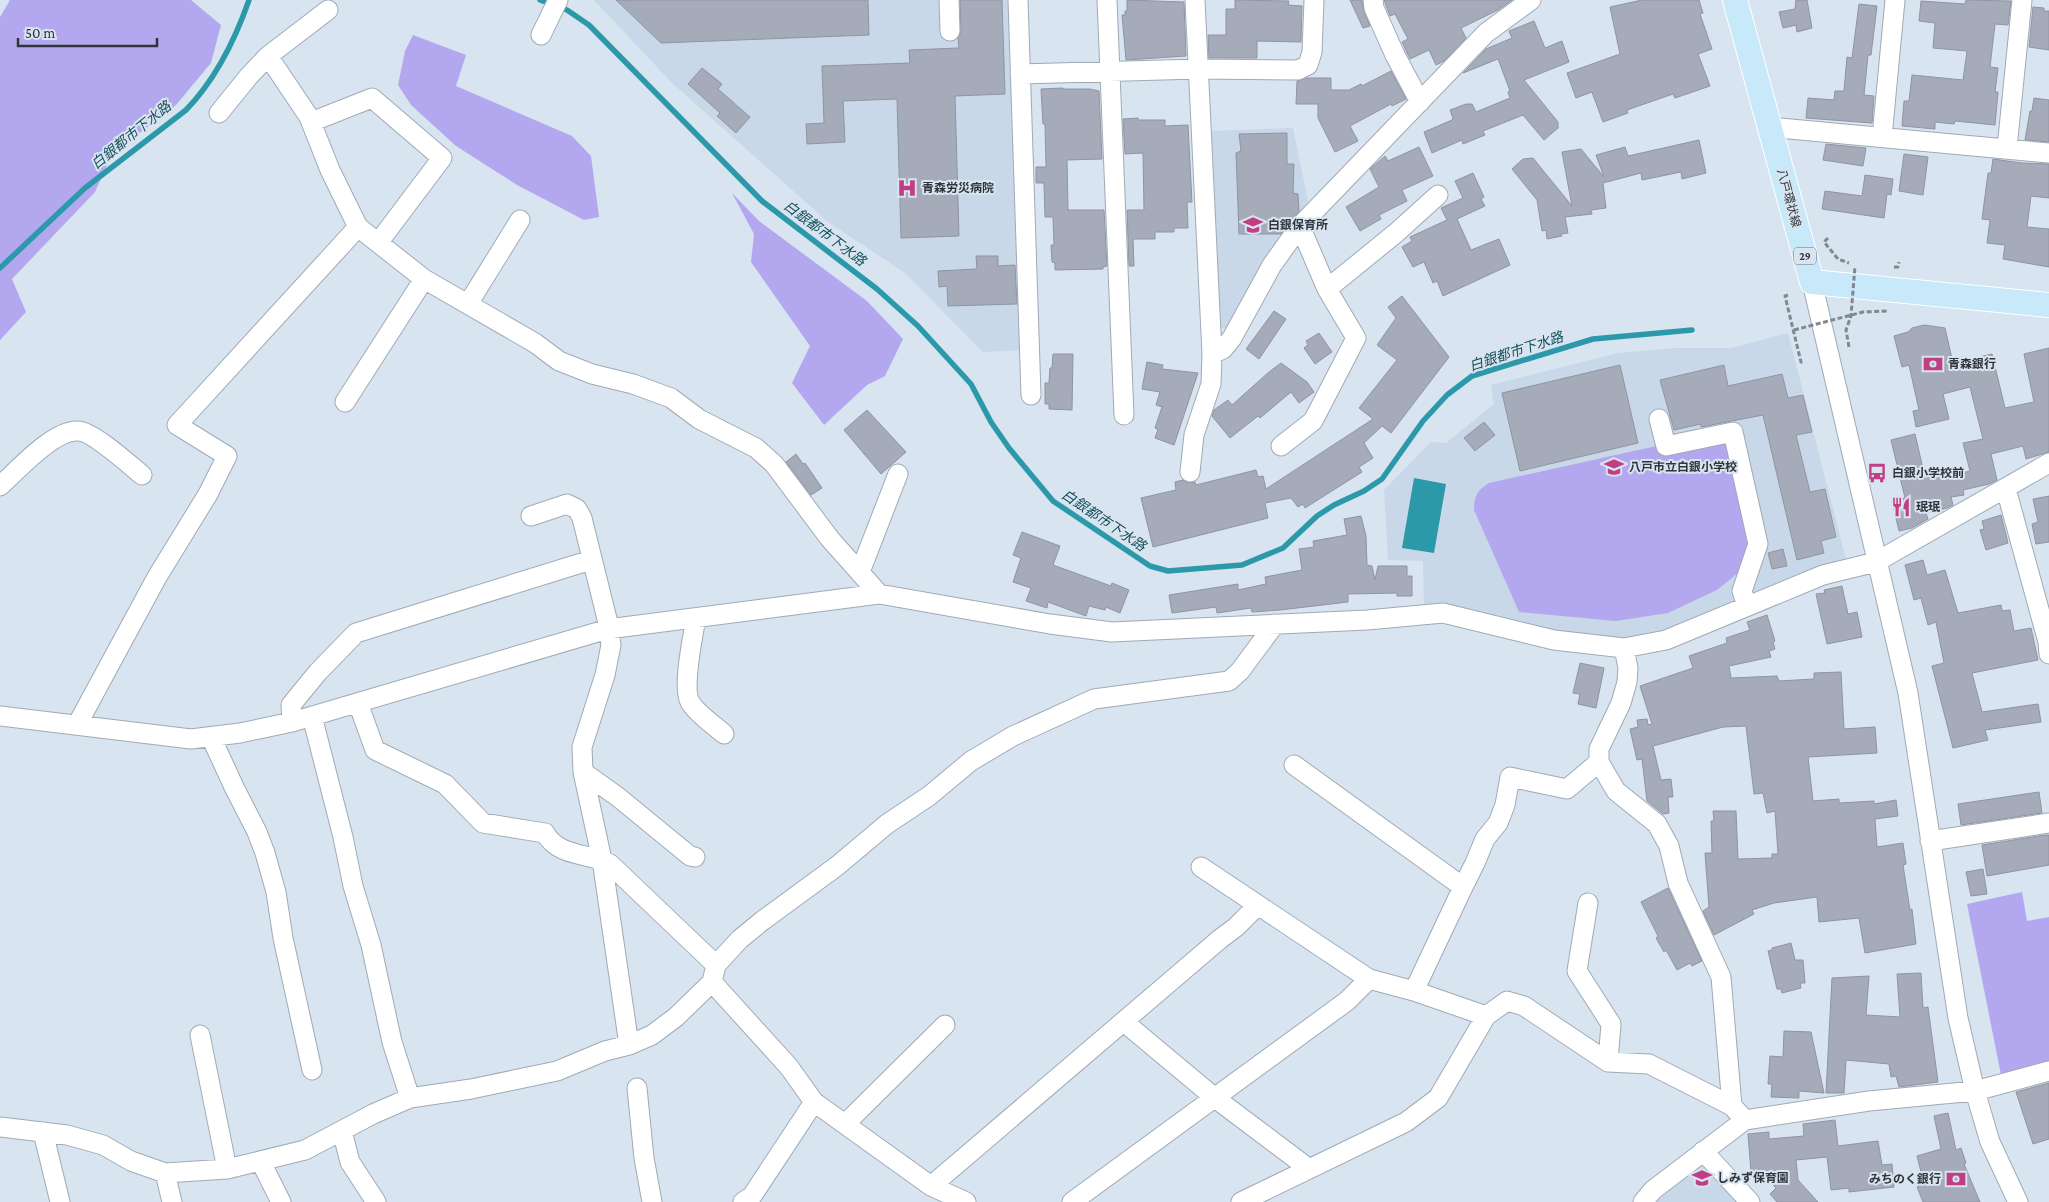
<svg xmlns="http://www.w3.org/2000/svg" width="2049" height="1202" font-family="'Crimson Pro','Noto Sans JP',serif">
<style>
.built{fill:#c8d8e9}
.green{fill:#b3a8ef}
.water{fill:#2b99a9}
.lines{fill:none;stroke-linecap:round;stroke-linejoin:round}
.stream{stroke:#2b99a9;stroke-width:5.5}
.building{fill:#a6abb9;stroke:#8f94a1}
.minor-casing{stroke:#9faab5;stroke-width:21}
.major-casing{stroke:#fff;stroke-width:26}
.path{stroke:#808890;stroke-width:3;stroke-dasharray:5 2.5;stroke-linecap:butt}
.minor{stroke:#fff;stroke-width:19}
.major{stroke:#c7e9fa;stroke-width:24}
.path-bridge{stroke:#808890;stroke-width:3;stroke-dasharray:5 2.5;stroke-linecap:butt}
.labels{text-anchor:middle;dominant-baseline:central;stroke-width:4;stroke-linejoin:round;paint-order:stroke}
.shield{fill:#d8e4f0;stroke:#626a71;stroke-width:1}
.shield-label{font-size:11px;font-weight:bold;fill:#30353a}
.poi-label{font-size:12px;font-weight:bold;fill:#30353a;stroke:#d8e4f0;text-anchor:start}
.street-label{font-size:12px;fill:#30353a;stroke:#d8e4f0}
.water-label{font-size:14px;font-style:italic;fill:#16515a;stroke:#d8e4f0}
</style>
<rect width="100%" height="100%" fill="#d8e4f0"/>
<!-- built -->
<path class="built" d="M594 0H1018L1030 350 983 352 905 273 828 222 671 82Z
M1293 128 1309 206 1231 327 1216 329 1209 131Z
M1788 333 1847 563 1663 632 1632 640 1557 632 1424 608 1423 561 1388 560 1384 490 1431 442 1446 443 1494 404 1491 385 1618 353 1675 348H1731Z
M1700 1167H1709L1740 1202H1655Z"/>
<!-- green -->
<path class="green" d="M10 0H191L221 25 211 63 176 105 112 154 95 192 12 279 26 312 0 340V17Z
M413 35 466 55 456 86 572 136 591 156 599 217 584 220 517 185 456 146 411 105 398 85 405 51Z
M732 193 759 221 867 301 903 339 885 376 867 385 824 425 792 383 810 346 751 262 754 234Z
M1719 441 1728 445 1752 544 1744 568 1717 590 1668 613 1616 621 1519 612 1474 510C1474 497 1477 490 1489 483L1661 445Z
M2022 892 2027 921 2049 917V1062L2001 1075 1967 904Z"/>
<!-- water -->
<path class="water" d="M1414 478 1446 484 1434 553 1402 548Z"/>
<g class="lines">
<!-- stream -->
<path class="stream" d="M540 0 567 10 589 25 762 201 877 289 918 326 971 384 991 422 1009 448 1053 501 1150 566 1168 571 1242 565 1283 548 1317 516 1334 505 1364 491 1382 479 1423 421 1447 395 1472 376 1593 339 1692 330
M0 268 85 188 186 110C216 79 235 40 249 0"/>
</g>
<!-- building -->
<path class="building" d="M616 0H868L869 35 661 43Z
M960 0H1002L1005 94 955 96 959 236 901 238 897 99 843 101 845 142 807 144 806 124 824 123 822 66 910 63 909 50 959 48 958 38 961 31Z
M1127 0 1184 2 1186 56 1126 60 1122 15H1125V11H1127Z
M1235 0 1289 1 1288 5 1302 6 1301 42 1257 41V58H1209L1208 35H1226V9H1235Z
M1350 0H1362L1364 12 1370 26 1363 28Z
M1384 0H1512L1498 10 1461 28 1466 38 1444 61 1436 65 1429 50 1410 59 1402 42 1408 39 1395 14 1390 16Z
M1642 0H1699L1703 13 1700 14 1712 49 1698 54 1710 86 1675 98 1673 94 1627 110 1628 113 1603 122 1592 92 1576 98 1567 73 1620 54 1610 7Z
M1796 0H1807L1812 28 1797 32 1796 25 1783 28 1779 12 1795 9Z
M1966 0 2011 1 2008 25 1995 24 1990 67 1998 68 1995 92H1998L1995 125 1955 121 1954 124 1935 122V129L1902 126 1904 101H1909L1912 75 1963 80 1967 51 1933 48 1935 23 1919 21 1921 1 1965 4Z
M1859 4 1877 6 1871 55H1868L1864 95 1874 96 1872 123 1806 118 1808 98 1834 100 1835 91H1844L1847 57 1852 58Z
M2033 7 2044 8V11H2049V50L2029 47Z
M1534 21 1545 48 1562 41 1569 62 1524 80 1558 122V128L1544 140 1523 115 1483 131 1485 135 1463 144 1462 140 1432 153 1424 132 1452 120 1453 118 1450 110 1466 104H1472L1476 112 1510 98 1508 92 1510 91 1498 59 1463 73 1486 49 1512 38 1509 31Z
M702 68 722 84 718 89 750 117 736 133 717 116 720 113 688 84Z
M1391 71 1406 99 1392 106 1391 104 1350 126 1358 141 1335 152 1318 118V104H1296L1297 81 1307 78H1331V90H1349L1361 84 1362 86Z
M1063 88V89H1090L1099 91 1102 159 1067 160 1068 210H1104L1107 266 1103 267V269L1055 270V263L1052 262 1051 245H1054L1053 217H1045L1044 183H1036V167H1046L1045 124H1043L1041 89Z
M2034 98 2049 100V142L2025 140 2030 111H2032Z
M1138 118V120H1165V126L1188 125 1192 202H1187L1188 228H1174V232H1155V239H1133L1134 266H1129L1127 210H1144L1143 153 1125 154 1123 119Z
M1287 133V164H1294L1293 193 1298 194 1299 211 1281 234H1239L1236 153 1241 151 1239 134Z
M1699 140 1706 173 1682 179 1681 172 1642 180 1641 173 1603 183 1606 208 1591 210 1592 214 1565 217 1568 233 1561 234 1562 236 1547 239 1546 230 1542 231 1537 200 1512 169 1523 159 1533 158 1572 206 1562 152 1581 149 1604 177 1596 155 1625 147 1628 156Z
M1826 144 1866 148 1863 166 1823 160Z
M1419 147 1433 176 1402 190 1407 201 1379 215 1381 219 1360 231 1346 207 1379 187 1370 169 1385 156 1388 161Z
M1904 154 1928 157 1923 195 1899 191Z
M1993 159 2022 163 2049 164V198L2031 196 2027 227 2049 229V267L2003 259 2005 245 1987 243 1990 220 1982 219 1988 173H1991Z
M1473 173 1484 197 1481 199 1485 206 1457 219 1471 250 1499 239 1510 265 1443 296 1437 281 1433 283 1424 262 1413 267 1402 247 1412 241 1410 237 1447 220 1441 208 1463 198 1455 181Z
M1865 175 1893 179 1891 195 1887 194 1884 218 1822 209 1825 191 1862 196Z
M976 256H998V266L1015 265 1017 304 948 306 947 286 939 287 938 271 977 269Z
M1402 296 1449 357 1391 433 1382 426 1364 443 1373 458 1359 467 1362 472 1305 508 1303 504 1298 507 1291 498 1265 503 1268 518 1153 547 1141 498 1176 490 1175 482 1183 480 1189 483 1195 482 1196 485 1256 470 1258 477 1263 476 1266 489 1373 419 1359 408 1397 360 1377 345 1396 318 1388 307Z
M1274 311 1286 319 1259 359 1246 349Z
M1924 325 1945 328 1953 363 1992 354 2005 408 2034 402 2024 354 2049 348V452L2026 459 2023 446 1991 454 1997 480 1989 484 1963 490 1964 495 1951 497 1953 505 1947 508 1926 513 1928 519 1912 528 1899 531 1892 501 1905 498 1891 440 1915 434 1924 473 1940 469 1942 478 1970 471 1963 443 1983 439 1970 387 1943 394 1949 419 1916 427 1913 411 1919 410 1909 365 1902 367 1894 336 1908 332 1912 328Z
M1319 333 1332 352 1315 364 1304 348 1308 345 1306 341Z
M1053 354H1073L1072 410 1049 409V404H1045V383H1049L1050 368H1052Z
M1147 362 1163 365 1162 369 1198 373 1174 445 1155 438 1158 429 1155 428 1162 407 1156 405 1160 392 1142 389Z
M1281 363 1307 382 1314 392 1299 403 1291 392 1260 418 1258 416 1230 438 1212 416 1214 410 1228 400 1232 405 1269 372Z
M1620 365 1638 443 1520 471 1502 393Z
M1724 365 1728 386 1782 374 1788 398 1803 395 1812 432 1796 435 1810 492 1825 489 1836 537 1821 541 1824 553 1797 560 1763 415 1701 427V424L1674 430 1660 380Z
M867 410 906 452 881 474 844 430Z
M1484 422 1495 435 1475 451 1464 438Z
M796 454 803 464 805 463 822 488 811 495 786 462Z
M2049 496V542L2036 544 2032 524 2038 522 2033 499Z
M2001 515 2008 543 1986 550 1980 530 1984 529 1982 521Z
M1361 516 1366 536 1367 565 1372 566 1375 580 1378 566H1407V576H1412V596H1397V593L1348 594V602L1280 610 1252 612 1251 608 1217 613 1216 607 1172 613 1169 595 1238 584V590L1266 584 1265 577 1302 570 1299 549 1314 547 1313 541 1347 535 1344 519Z
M1022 532 1060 546 1053 565 1111 586 1112 583 1129 590 1120 613 1106 607 1105 610 1089 606 1086 616 1048 602 1047 608 1026 601 1031 588 1013 582 1021 558 1013 555Z
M1783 549 1787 566 1772 569 1768 553Z
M1923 560 1927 575 1945 570 1958 613 2001 605 2002 611 2010 610 2014 631 2031 628 2038 660 1972 673 1982 712 2038 704 2041 722 1985 730 1988 740 1953 748 1932 666 1944 663 1936 622 1928 625 1921 598 1914 600 1905 565Z
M1842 586 1848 614 1857 612 1862 637 1827 644 1816 594 1825 593 1824 590Z
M1767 615 1775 641 1773 642 1775 649 1769 651 1771 657 1729 666 1731 678 1777 676 1779 681 1814 679V673L1841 672 1844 729 1875 727 1877 753 1808 757 1813 801 1839 799V803L1874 801V804L1896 800 1898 816 1875 819 1877 847 1903 843 1906 864 1903 865 1910 910 1912 909 1916 944 1865 953 1859 918 1819 922 1817 897 1774 903 1752 910 1754 914 1714 935 1703 911 1709 907 1705 853H1712L1711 821H1714L1713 811H1736L1738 859 1772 858V854H1778L1775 811 1767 813 1763 793 1754 794 1746 726 1723 727 1653 746 1661 780 1671 779 1673 797H1668L1669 813 1663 814 1647 801 1642 759 1637 760 1630 729 1638 727 1637 720 1647 719 1648 725 1652 724 1640 686 1693 668 1689 656 1727 643 1726 638 1750 630 1747 622Z
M1580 663 1604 668 1596 708 1578 704 1580 694 1573 693Z
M2039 792 2042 813 1961 825 1958 804Z
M2045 835H2049V865L1987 876 1982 845Z
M1983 869 1987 894 1971 896 1966 872Z
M1668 888 1702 961 1692 966 1690 963 1677 970 1666 950 1664 952 1656 938 1658 936 1641 902Z
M1791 943 1795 960H1803L1805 983H1800L1801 988 1782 993 1781 989H1777L1768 951 1772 950V948Z
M1921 973 1923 1008 1928 1007 1938 1082 1899 1087 1896 1076 1891 1077 1889 1064 1846 1060 1844 1093H1826L1832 978 1869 976 1866 1015 1900 1017 1897 974Z
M1784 1031 1811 1032 1824 1093 1799 1091V1098L1771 1097 1772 1084H1768L1770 1056 1783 1057Z
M2049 1083V1139L2033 1144 2016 1092Z
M1948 1113 1956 1150 1961 1148 1966 1163 1964 1164 1980 1202H1923L1917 1187 1924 1184 1917 1156 1941 1149 1934 1116Z
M1835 1120 1838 1146 1878 1141 1882 1165 1892 1164 1894 1187 1849 1192V1188L1831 1190 1827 1157 1796 1160 1798 1180 1818 1202H1777L1770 1194 1776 1188 1760 1171 1751 1172 1748 1134 1769 1132V1139L1804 1136 1803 1124Z"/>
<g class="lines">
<defs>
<path id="minor" d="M949 0 950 31
M1018 0 1031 395
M1107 0 1124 415
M1195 0 1212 354 1223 349 1232 338 1272 265 1300 226 1486 33 1531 0
M1373 0 1374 8 1395 55 1420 102
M541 35 558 0
M268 56 328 10
M1020 74 1198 69 1298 70 1308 65 1312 52 1314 0
M219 113 249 76 268 56 309 117 330 170 358 227 424 279 535 343 559 361 592 374 633 384 671 398 699 419 756 448 774 464 830 539 879 594
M311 122 372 98 442 158 378 243
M1769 127 2049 153
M1882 137 1895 0
M2007 148 2022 0
M1812 282 1908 693 1958 1018 1975 1091 1990 1142 2018 1202
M1327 289 1396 233 1438 195
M468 304 520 220
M345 402 424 279
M1659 419 1666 446 1733 432 1758 544 1742 591 1747 606
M1281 446 1313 421 1356 338 1327 289 1300 226
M1190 472 1194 435 1211 384 1212 354
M0 486C18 470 53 430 78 431 92 431 130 465 142 475
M2006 489 2048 642 2049 654
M531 516 567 504 577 509 582 518 607 619 611 645 605 675 582 747 583 772 602 860 629 1045
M860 572 898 474
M696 618C693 636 682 687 690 702 696 713 715 726 724 734
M1624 648 1628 668 1627 682 1621 703 1599 749V762L1616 791 1657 824 1669 846 1678 883 1721 977 1732 1106
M358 703 375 750 445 784 483 823 545 833C558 857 589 853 610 864L716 965
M0 716 191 739 240 733 292 722 608 629 879 594 1050 624 1112 632 1367 620 1443 613 1554 640 1624 648 1666 640 1823 575 1876 562 2049 463
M312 716 343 837 353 886 371 945 392 1042 410 1098
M292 722 291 705 318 672 356 633 591 560
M77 725 157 577 208 494 227 456 177 425 358 227
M211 737 234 787 257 832 265 853 276 892 283 938 312 1070
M1294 765 1463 887 1414 991
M583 772 618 797 690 856 695 857
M1930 841 2049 823
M1201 867 1258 905
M1463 887 1475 863 1485 839 1498 823 1505 805 1510 777 1567 789 1599 762
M1588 903 1577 971 1611 1024 1608 1062
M712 982 789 1067 814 1102
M1124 1022 1215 1098 1308 1168
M200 1035 227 1169
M637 1088 644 1158 652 1202
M846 1123 945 1025
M0 1127 67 1135 103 1145 131 1161 165 1173 227 1169 305 1150 373 1114 410 1098 471 1089 557 1071 605 1051 629 1045 652 1035 676 1017 712 982 716 965 740 939 762 921 837 866 887 824 929 796 971 761 1013 736 1094 699 1229 681 1240 671 1275 624
M342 1131 350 1162 376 1202
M43 1132 60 1202
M1703 1151 1750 1202
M261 1162 281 1202
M165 1173 172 1202
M931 1186 1220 939 1236 927 1258 905 1369 979 1414 991 1486 1016
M743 1202 752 1196 814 1102 931 1186 966 1202
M1072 1202 1347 1001 1369 979
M1241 1202 1406 1122 1438 1098 1486 1016 1507 1001 1524 1006 1608 1062 1649 1064 1732 1106 1745 1120
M1643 1202 1653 1190 1745 1120 1869 1101 1975 1091 2049 1071"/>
<path id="major" d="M1735 0 1812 282 2049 305"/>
</defs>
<!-- minor casing -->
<use href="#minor" class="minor-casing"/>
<!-- major casing -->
<use href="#major" class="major-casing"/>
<!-- path -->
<path class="path" d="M1828 238 1824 242 1838 259 1849 263
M1894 267H1898L1899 262
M1788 295 1785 296 1801 362 1804 361"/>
<!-- minor -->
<use href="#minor" class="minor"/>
<!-- major -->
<use href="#major" class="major"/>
<!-- path-bridge -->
<path class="path-bridge" d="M1794 330 1863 312 1887 311
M1849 347 1846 330 1851 316 1855 266"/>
</g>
<!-- icons -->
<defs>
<symbol id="hospital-bare" viewBox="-9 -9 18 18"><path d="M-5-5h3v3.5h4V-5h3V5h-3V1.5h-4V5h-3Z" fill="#c13e84" stroke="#d8e4f0" stroke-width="2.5" paint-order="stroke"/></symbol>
<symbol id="school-bare" viewBox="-9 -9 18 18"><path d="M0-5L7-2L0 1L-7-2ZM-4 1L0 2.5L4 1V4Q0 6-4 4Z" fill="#c13e84" stroke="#d8e4f0" stroke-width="2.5" paint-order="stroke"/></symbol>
<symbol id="bank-bare" viewBox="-9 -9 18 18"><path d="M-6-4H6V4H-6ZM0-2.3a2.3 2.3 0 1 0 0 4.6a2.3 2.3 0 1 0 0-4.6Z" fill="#c13e84" stroke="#d8e4f0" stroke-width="2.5" paint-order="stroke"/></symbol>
<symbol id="bus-bare" viewBox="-9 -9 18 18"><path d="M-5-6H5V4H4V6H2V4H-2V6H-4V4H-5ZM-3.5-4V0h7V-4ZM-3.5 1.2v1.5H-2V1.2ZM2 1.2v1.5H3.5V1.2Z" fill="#c13e84" stroke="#d8e4f0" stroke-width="2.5" paint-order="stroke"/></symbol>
<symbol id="restaurant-bare" viewBox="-9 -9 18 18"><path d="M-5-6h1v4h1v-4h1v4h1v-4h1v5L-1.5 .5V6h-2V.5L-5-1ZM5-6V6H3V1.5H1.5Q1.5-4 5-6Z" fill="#c13e84" stroke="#d8e4f0" stroke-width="2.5" paint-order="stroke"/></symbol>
</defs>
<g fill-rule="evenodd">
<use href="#hospital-bare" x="893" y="174" width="28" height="28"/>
<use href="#school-bare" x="1239" y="211" width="28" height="28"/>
<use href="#bank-bare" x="1919" y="350" width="28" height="28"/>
<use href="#school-bare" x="1600" y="453" width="28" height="28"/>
<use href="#bus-bare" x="1863" y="459" width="28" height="28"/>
<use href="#restaurant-bare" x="1887" y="493" width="28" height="28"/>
<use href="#school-bare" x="1688" y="1164" width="28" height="28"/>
<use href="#bank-bare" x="1942" y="1165" width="28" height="28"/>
</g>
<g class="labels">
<!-- shield labels -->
<rect class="shield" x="1794" y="247.5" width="22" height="17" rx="4"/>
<g class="shield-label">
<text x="1805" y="256">29</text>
</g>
<!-- poi labels -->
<g class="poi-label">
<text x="922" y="188">青森労災病院</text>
<text x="1268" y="225">白銀保育所</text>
<text x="1948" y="364">青森銀行</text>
<text x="1629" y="467">八戸市立白銀小学校</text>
<text x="1892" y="473">白銀小学校前</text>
<text x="1916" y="507">珉珉</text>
<text x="1717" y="1178">しみず保育園</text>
<text x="1941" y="1179" text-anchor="end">みちのく銀行</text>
</g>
<!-- street labels -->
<g class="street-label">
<text transform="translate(1789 198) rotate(75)">八戸環状線</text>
</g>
<!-- water labels -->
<g class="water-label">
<text transform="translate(131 135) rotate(-39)">白銀都市下水路</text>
<text transform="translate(825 233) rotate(37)">白銀都市下水路</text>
<text transform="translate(1516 351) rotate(-18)">白銀都市下水路</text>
<text transform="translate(1104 520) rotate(34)">白銀都市下水路</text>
</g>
</g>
<!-- scale -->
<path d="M18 38v8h139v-8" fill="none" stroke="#30353a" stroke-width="2.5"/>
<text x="25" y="38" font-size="15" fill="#30353a" stroke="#d8e4f0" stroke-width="4" paint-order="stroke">50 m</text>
</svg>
